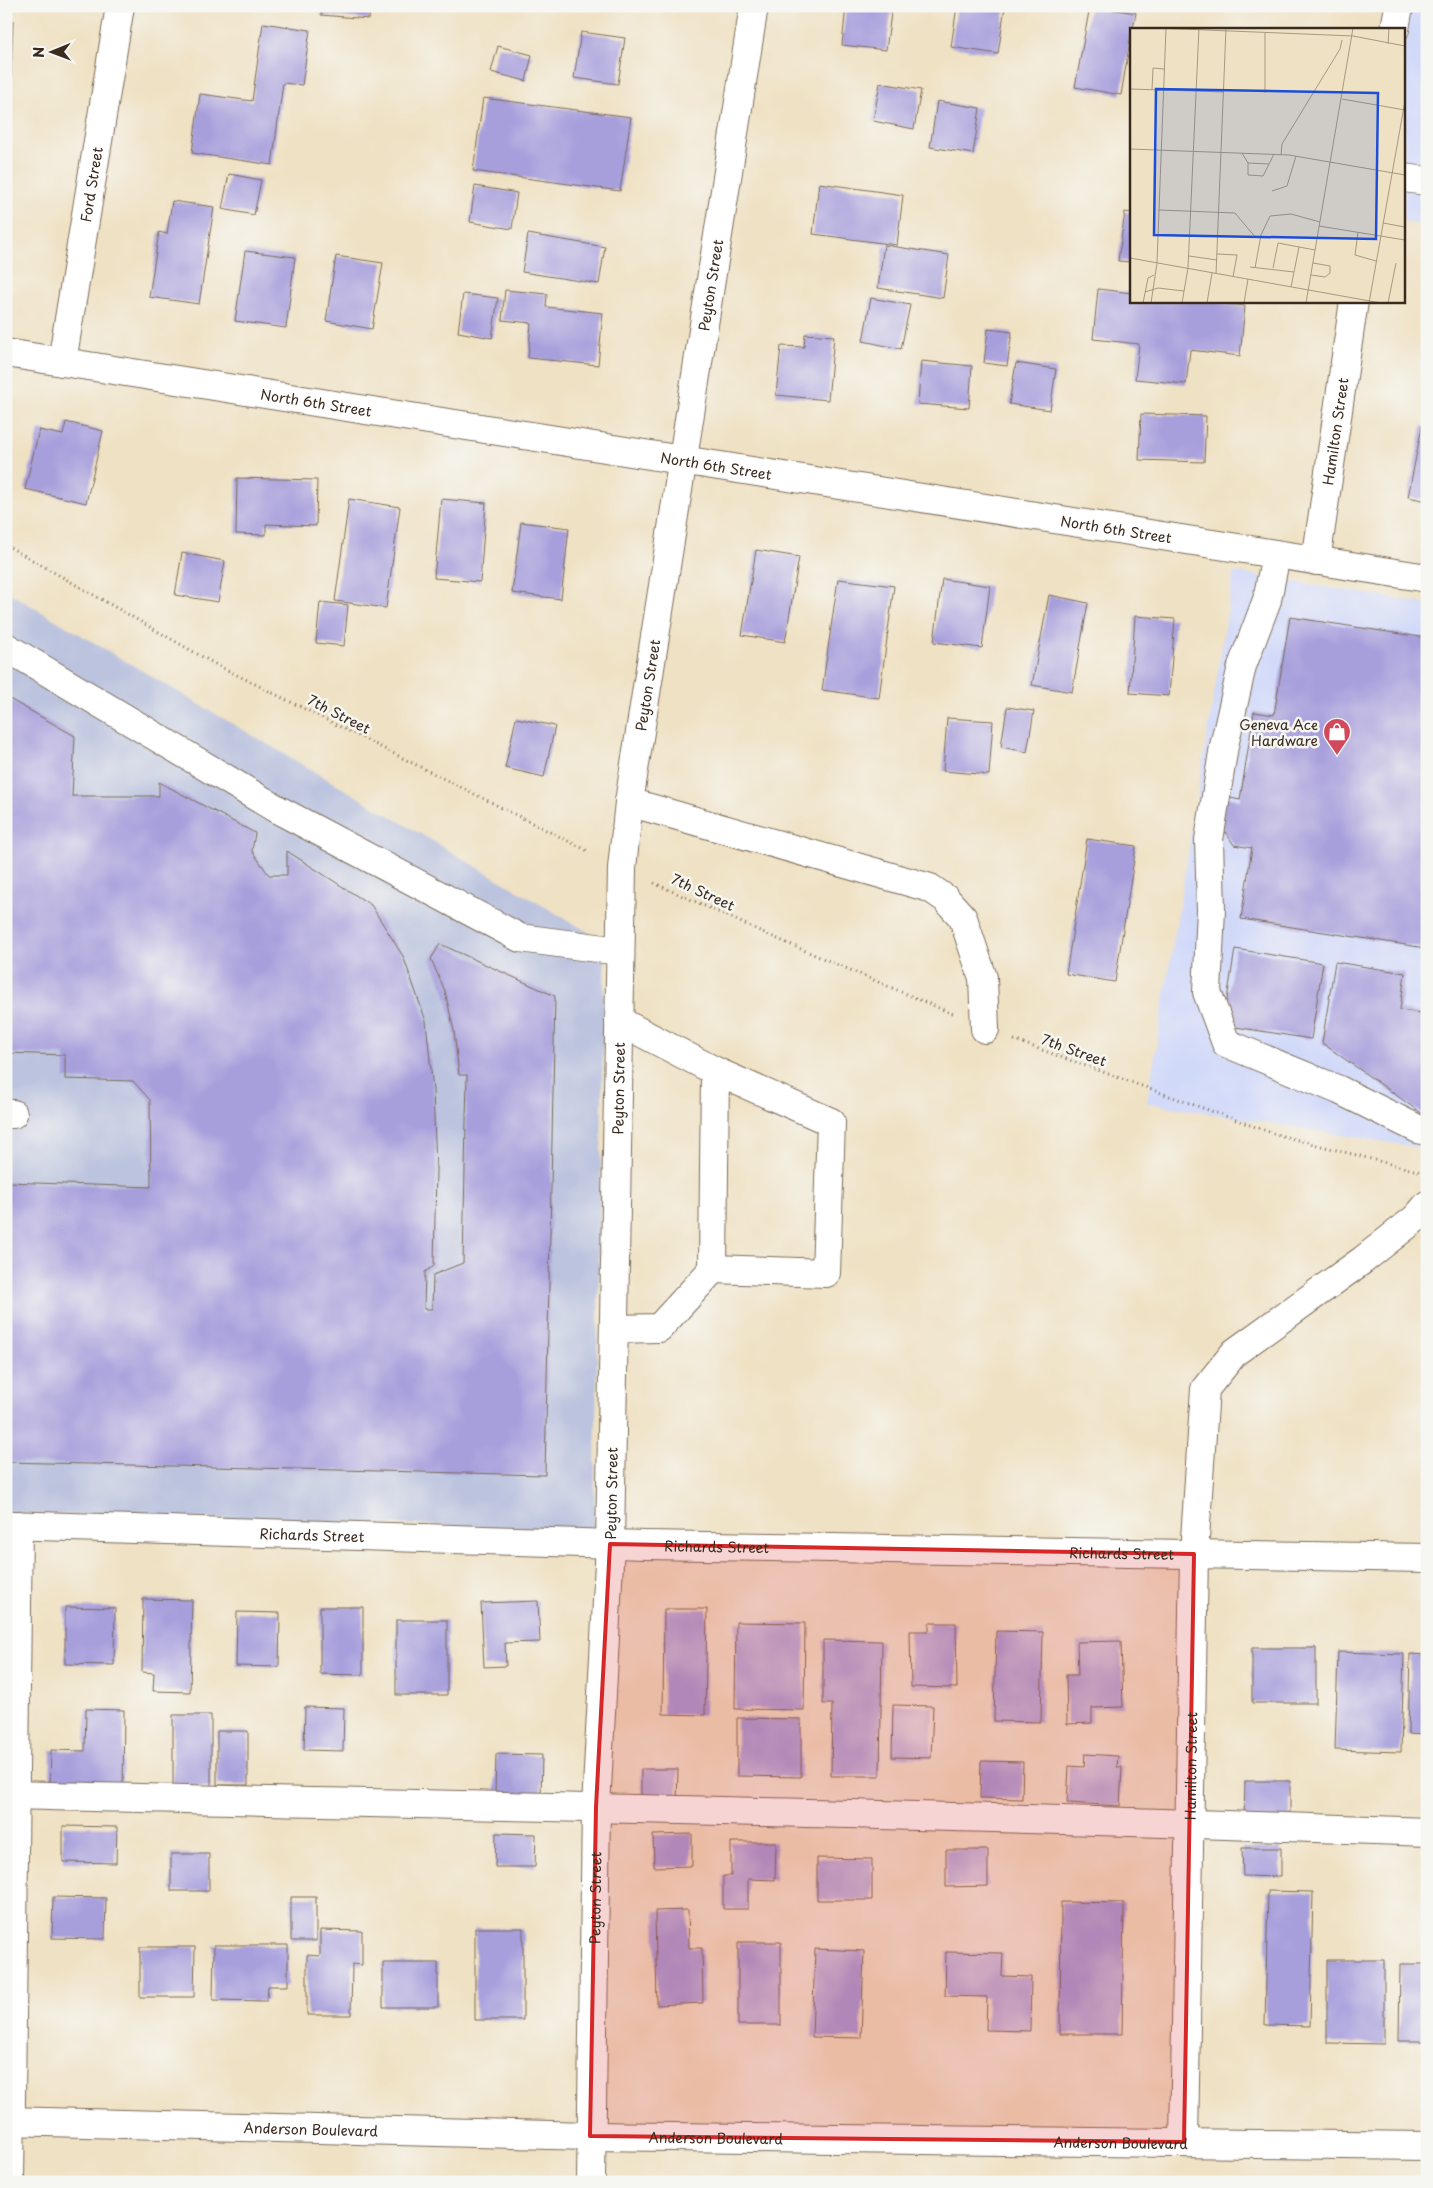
<svg xmlns="http://www.w3.org/2000/svg" width="1433" height="2188" font-family="'Playpen Sans',sans-serif">
<style>
.built{fill:#d1d9f9}
.industrial{fill:#bbc3de}
.building{fill:#a79fdc}
.lines{fill:none;stroke-linecap:round;stroke-linejoin:round}
.minor-casing{stroke:#7a6a58;stroke-width:30}
.path{stroke:#7a6a58;stroke-width:3;stroke-dasharray:1 4;stroke-linecap:butt}
.minor{stroke:#fff;stroke-width:28}
.marked{fill:#d62828;fill-opacity:0.2;stroke:#d62828;stroke-width:4;stroke-linejoin:round}
.labels{text-anchor:middle;dominant-baseline:central;stroke-width:5;stroke-linejoin:round;paint-order:stroke}
.street-label{font-size:14px;fill:#3b2a1e;stroke:#f6f6f2}
.poi-label{font-size:14px;fill:#3b2a1e;stroke:#f6f6f2;text-anchor:end}
.inset-road{fill:none;stroke:#a79881;stroke-width:1}
.view{fill:#1d4ed8;fill-opacity:0.15;stroke:#1d4ed8;stroke-width:2.5}
.inset-edge{fill:none;stroke:#3b2a1e;stroke-width:2.5}
</style>
<rect width="100%" height="100%" fill="#f6f6f2"/>
<filter id="ink" filterUnits="userSpaceOnUse"><feTurbulence type="fractalNoise" baseFrequency=".02" numOctaves="2"/><feDisplacementMap in="SourceGraphic" scale="10" xChannelSelector="R" yChannelSelector="G"/><feConvolveMatrix kernelMatrix="1 2 1 2 8 2 1 2 1" color-interpolation-filters="sRGB"/></filter>
<filter id="wash" filterUnits="userSpaceOnUse"><feTurbulence type="fractalNoise" baseFrequency=".0096" numOctaves="4" result="noise"/><feDisplacementMap in="SourceGraphic" scale="20" xChannelSelector="R" yChannelSelector="G"/><feGaussianBlur stdDeviation="1.12" result="paint"/><feColorMatrix in="noise" values="0 0 0 0 0 0 0 0 0 0 0 0 0 0 0 0 0 1.4 0 .05"/><feComposite in="paint" operator="in"/></filter>
<g filter="url(#wash)">
<rect width="100%" height="100%" fill="#efe1c3"/>
<!-- built -->
<path class="built" d="M1403 6H1427V226L1404 222Z
M1234 572 1427 604V1149L1147 1103Z"/>
<!-- industrial -->
<path class="industrial" d="M6 591 605 942 594 1530 6 1513Z"/>
<g id="blocks">
<!-- building -->
<path class="building" d="M322 6H370L369 19 321 15Z
M846 6H892L886 50 842 45Z
M957 6H1005L998 54 951 47Z
M1090 6 1136 13 1133 29H1132L1121 95 1075 87Z
M6 20H13L11 84H6Z
M263 23 310 30 302 85 283 83 272 165 192 153 200 94 252 101Z
M581 32 625 38 618 84 574 78Z
M498 46 532 55 526 81 491 72Z
M880 83 921 90 914 129 873 121Z
M483 98 631 117 620 191 473 171Z
M937 101 980 108 973 154 930 147Z
M229 174 261 180 254 215 222 209Z
M819 183 903 195 897 245 813 234Z
M475 186 517 193 512 229 470 222Z
M172 201 214 207 199 304 149 297 159 232 167 234Z
M1125 212 1132 213V262L1118 261Z
M528 234 605 247 599 284 522 272Z
M884 245 949 255 943 298 878 288Z
M245 251 295 257 286 328 235 321Z
M336 256 383 263 372 329 326 321Z
M1098 289 1132 293V301H1206L1245 306 1240 356 1190 350 1186 384 1135 379 1139 344 1093 339Z
M505 290 547 294 546 307 603 313 598 365 528 358 531 323 502 320Z
M463 294 498 298 492 338 458 332Z
M871 298 910 305 901 349 863 341Z
M988 329 1012 332 1007 366 984 363Z
M805 334 834 336 828 400 776 395 781 346 804 347Z
M921 361 972 366 969 408 918 404Z
M1016 363 1056 369 1050 410 1009 404Z
M1141 414 1206 416 1204 462 1139 460Z
M66 422 103 431 86 503 25 489 39 430 63 435Z
M1422 426 1427 427V501L1408 497Z
M237 478 317 480 316 526 266 524V535L236 534Z
M349 499 400 507 386 608 335 601Z
M441 499 486 503 480 582 434 578Z
M521 522 569 528 561 599 512 593Z
M756 550 799 557 785 642 742 635Z
M182 553 225 561 218 602 175 595Z
M838 579 894 586 879 698 822 690Z
M942 579 990 586 982 648 934 642Z
M1049 595 1088 603 1072 692 1032 685Z
M320 602 348 605 344 646 316 643Z
M1135 616 1175 619 1169 696 1130 693Z
M1290 617 1427 638V934L1425 948 1241 919 1252 848 1234 845 1217 819 1220 796 1240 800 1254 712 1274 715Z
M6 697 75 736 72 796H159V782L255 833 252 851 269 875H287V851L371 905 403 956 426 1021 433 1090 436 1169 434 1266 425 1272 424 1309H432L433 1275 463 1263 467 1075H459L454 1031 445 991 431 959 440 944 555 996 545 1475 6 1462V1182L151 1187 150 1100 133 1081 65 1079V1055L6 1053Z
M1007 707 1034 711 1027 752 1001 747Z
M516 718 555 726 544 777 505 768Z
M947 718 993 721 989 775 943 771Z
M1087 839 1136 846 1115 982 1066 974Z
M1235 949 1323 963 1311 1039 1223 1025Z
M1335 962 1405 973 1400 1010 1427 1014V1117L1322 1043Z
M143 1599 192 1600 190 1692 153 1691 154 1673 142 1672Z
M538 1601 540 1642 505 1643 506 1666 484 1667 481 1603Z
M65 1607 115 1608 114 1665 65 1664Z
M320 1607H363V1675L320 1674Z
M664 1609H707L705 1715 663 1714Z
M237 1612 280 1613 279 1667 236 1666Z
M396 1620H447V1695H396Z
M736 1622 805 1623 804 1710 735 1709Z
M929 1623H956L957 1688 911 1687 910 1631H929Z
M996 1631 1043 1632 1041 1722 994 1721Z
M823 1640 882 1641 880 1776H831L832 1704H823Z
M1121 1641 1123 1707 1092 1708V1723L1067 1724 1066 1675H1078L1077 1642Z
M1252 1648H1316V1703H1252Z
M1338 1652 1404 1654 1401 1752 1335 1750Z
M1410 1654 1427 1655V1735L1408 1734Z
M893 1705 933 1706 931 1758 892 1757Z
M305 1707 344 1708 343 1751 304 1750Z
M86 1709 124 1710 123 1787 50 1786 51 1750 85 1751Z
M173 1715H211V1787H173Z
M737 1718 801 1719V1777L737 1776Z
M217 1731H248V1785H217Z
M496 1754 542 1755 541 1797 495 1796Z
M1085 1754 1118 1756 1117 1767H1122L1120 1806 1067 1803 1069 1766 1084 1767Z
M981 1761 1023 1762 1022 1799 980 1798Z
M641 1769H678L677 1804 641 1803Z
M1245 1781H1290V1821H1244Z
M63 1826 117 1827 116 1863 63 1862Z
M496 1833 536 1834 535 1867H495Z
M692 1834V1866L654 1867 653 1835Z
M731 1842H776L775 1880 748 1879V1909H723V1876H731Z
M1242 1848H1281V1877L1243 1876Z
M946 1850H988V1886L946 1887Z
M171 1854H209V1891H171Z
M817 1858 872 1859V1900H817Z
M1268 1891 1313 1892 1310 2026 1265 2025Z
M53 1897 106 1898 105 1939 52 1938Z
M291 1897H316V1941H291Z
M1061 1902 1124 1903 1122 2034H1060Z
M688 1910 689 1948H702L703 2003 657 2005 655 1911Z
M475 1928H523V2020H475Z
M320 1930 362 1931V1965L352 1964 351 2015H307V1955L320 1956Z
M738 1942H781V2025H738Z
M214 1945H288V1986H268L267 2001 213 2000Z
M140 1947H195L194 1997H140Z
M815 1949 864 1951 861 2038 812 2037Z
M946 1952 1003 1953 1002 1976 1031 1977 1030 2031 986 2030 987 1997 945 1996Z
M1327 1960H1384V2044L1327 2043Z
M383 1963H438V2007H383Z
M1400 1964H1427V2041H1399Z"/>
</g>
</g>
<g filter="url(#ink)">
<use href="#blocks" fill-opacity="0" stroke="#7a6a58" stroke-width="1"/>
<g class="lines">
<defs>
<g id="minor">
<path d="M1395 29 1399 6"/>
<path d="M1404 178 1427 181"/>
<path id="s1" d="M6 353 1427 578"/>
<path id="s2" d="M62 362 120 6"/>
<path d="M1276 555 1267 600 1242 666 1224 746 1209 840 1211 910 1207 992 1226 1043 1339 1090 1418 1129 1427 1131"/>
<path id="s3" d="M1316 561 1354 301"/>
<path d="M6 647 275 808 520 938 620 951"/>
<path d="M629 802 930 888 946 899 963 918 983 978 985 1029"/>
<path d="M6 1114H13"/>
<path d="M713 1269 826 1273 831 1122 715 1071"/>
<path d="M614 1329 659 1328 713 1269 715 1071 619 1021"/>
<path id="s4" d="M6 1525 645 1545 1427 1558"/>
<path d="M6 1795C480 1806 953 1814 1427 1832"/>
<path id="s5" d="M6 2121 590 2136 1427 2146"/>
<path id="s6" d="M1184 2142 1194 1554 1205 1389 1235 1352 1363 1260 1416 1218 1427 1205"/>
<path d="M10 2182 18 1525"/>
<path id="s7" d="M591 2182 596 1807 610 1544 622 868 629 802 754 6"/>
</g>
</defs>
<!-- minor casing -->
<use href="#minor" class="minor-casing"/>
<!-- path -->
<path class="path" d="M6 545 215 664 590 852
M654 883 780 940 953 1014
M1014 1040 1275 1134 1421 1172"/>
<!-- minor -->
<use href="#minor" class="minor"/>
</g>
</g>
<!-- marked area -->
<path class="marked" d="M610 1544 1194 1554 1184 2142 590 2136 596 1807Z"/>
<!-- icons -->
<defs>
<symbol id="shop-pin" viewBox="-11 -11 22 30"><path d="M0 17L-7.5 6A9.5 9.5 0 1 1 7.5 6Z" fill="#d1495b" stroke="#f6f6f2"/><path d="M-5-2.5h2.3a2.7 3.5 0 0 1 5.4 0H5L5.5 6h-11ZM-1.5-2.5h3a1.5 2.3 0 0 0-3 0Z" fill="#fff"/></symbol>
</defs>
<g fill-rule="evenodd">
<use href="#shop-pin" x="1321" y="716" width="32" height="43"/>
</g>
<g class="labels">
<!-- street labels -->
<g class="street-label">
<text stroke="none"><textPath href="#s2" startOffset="180">Ford Street</textPath></text>
<text stroke="none"><textPath href="#s7" startOffset="1904">Peyton Street</textPath></text>
<text stroke="none"><textPath href="#s1" startOffset="314">North 6th Street</textPath></text>
<text stroke="none"><textPath href="#s3" startOffset="131">Hamilton Street</textPath></text>
<text stroke="none"><textPath href="#s1" startOffset="719">North 6th Street</textPath></text>
<text stroke="none"><textPath href="#s1" startOffset="1124">North 6th Street</textPath></text>
<text stroke="none"><textPath href="#s7" startOffset="1499">Peyton Street</textPath></text>
<text transform="translate(339 714) rotate(27)">7th Street</text>
<text transform="translate(703 892) rotate(25)">7th Street</text>
<text transform="translate(1074 1050) rotate(20)">7th Street</text>
<text stroke="none"><textPath href="#s7" startOffset="1094">Peyton Street</textPath></text>
<text stroke="none"><textPath href="#s7" startOffset="689">Peyton Street</textPath></text>
<text stroke="none"><textPath href="#s4" startOffset="306">Richards Street</textPath></text>
<text stroke="none"><textPath href="#s4" startOffset="711">Richards Street</textPath></text>
<text stroke="none"><textPath href="#s4" startOffset="1116">Richards Street</textPath></text>
<text stroke="none"><textPath href="#s6" startOffset="376">Hamilton Street</textPath></text>
<text stroke="none"><textPath href="#s7" startOffset="284">Peyton Street</textPath></text>
<text stroke="none"><textPath href="#s5" startOffset="305">Anderson Boulevard</textPath></text>
<text stroke="none"><textPath href="#s5" startOffset="710">Anderson Boulevard</textPath></text>
<text stroke="none"><textPath href="#s5" startOffset="1115">Anderson Boulevard</textPath></text>
</g>
<!-- poi labels -->
<g class="poi-label">
<text x="1318" y="724">Geneva Ace<tspan x="1318" dy="16">Hardware</tspan></text>
</g>
</g>
<!-- overview -->
<g transform="translate(1130 28)">
<rect width="275" height="275" fill="#efe1c3"/>
<path class="inset-road" d="M27 0 223 8 275 18M258 16 259 0M0 61 94 64M22 62 23 40 34 41M135 65V5M212 71 275 82M0 121 159 127 275 147M112 125 118 135 139 136 144 126M151 127 152 116 210 21 212 12M118 135V147L133 148 139 136M142 163 157 158 166 128M29 182 105 185 126 210M253 195 275 199M189 198 275 212M228 204 225 227 246 233M87 226 107 227 103 249M59 228 87 232M0 230 251 275M120 239 164 244M125 240 131 207 140 188 161 186 190 194M143 240 148 215 185 222M86 246 96 0M181 247 195 249 200 245V238L183 235M161 259 169 219M15 264 28 260 54 263M13 275 18 250 24 247M21 275 27 235 36 0M52 275 58 240 69 0M77 275 82 245M114 275 118 251M176 275 223 0M239 275 275 73M258 275 266 235"/>
<path class="view" d="M26 61 248 65 246 211 24 207Z"/>
<rect width="275" height="275" class="inset-edge"/>
</g>
<!-- margin -->
<rect width="1433" height="2188" fill="none" stroke="#f6f6f2" stroke-width="25"/>
<!-- north arrow -->
<g transform="translate(52 52) rotate(269)" stroke="#f6f6f2" stroke-width="4" paint-order="stroke">
<path d="M0-4L9 19L0 12L-9 19Z" fill="#3b2a1e"/>
<text y="-8" font-size="14" font-weight="bold" text-anchor="middle" fill="#3b2a1e">N</text>
</g>
</svg>
